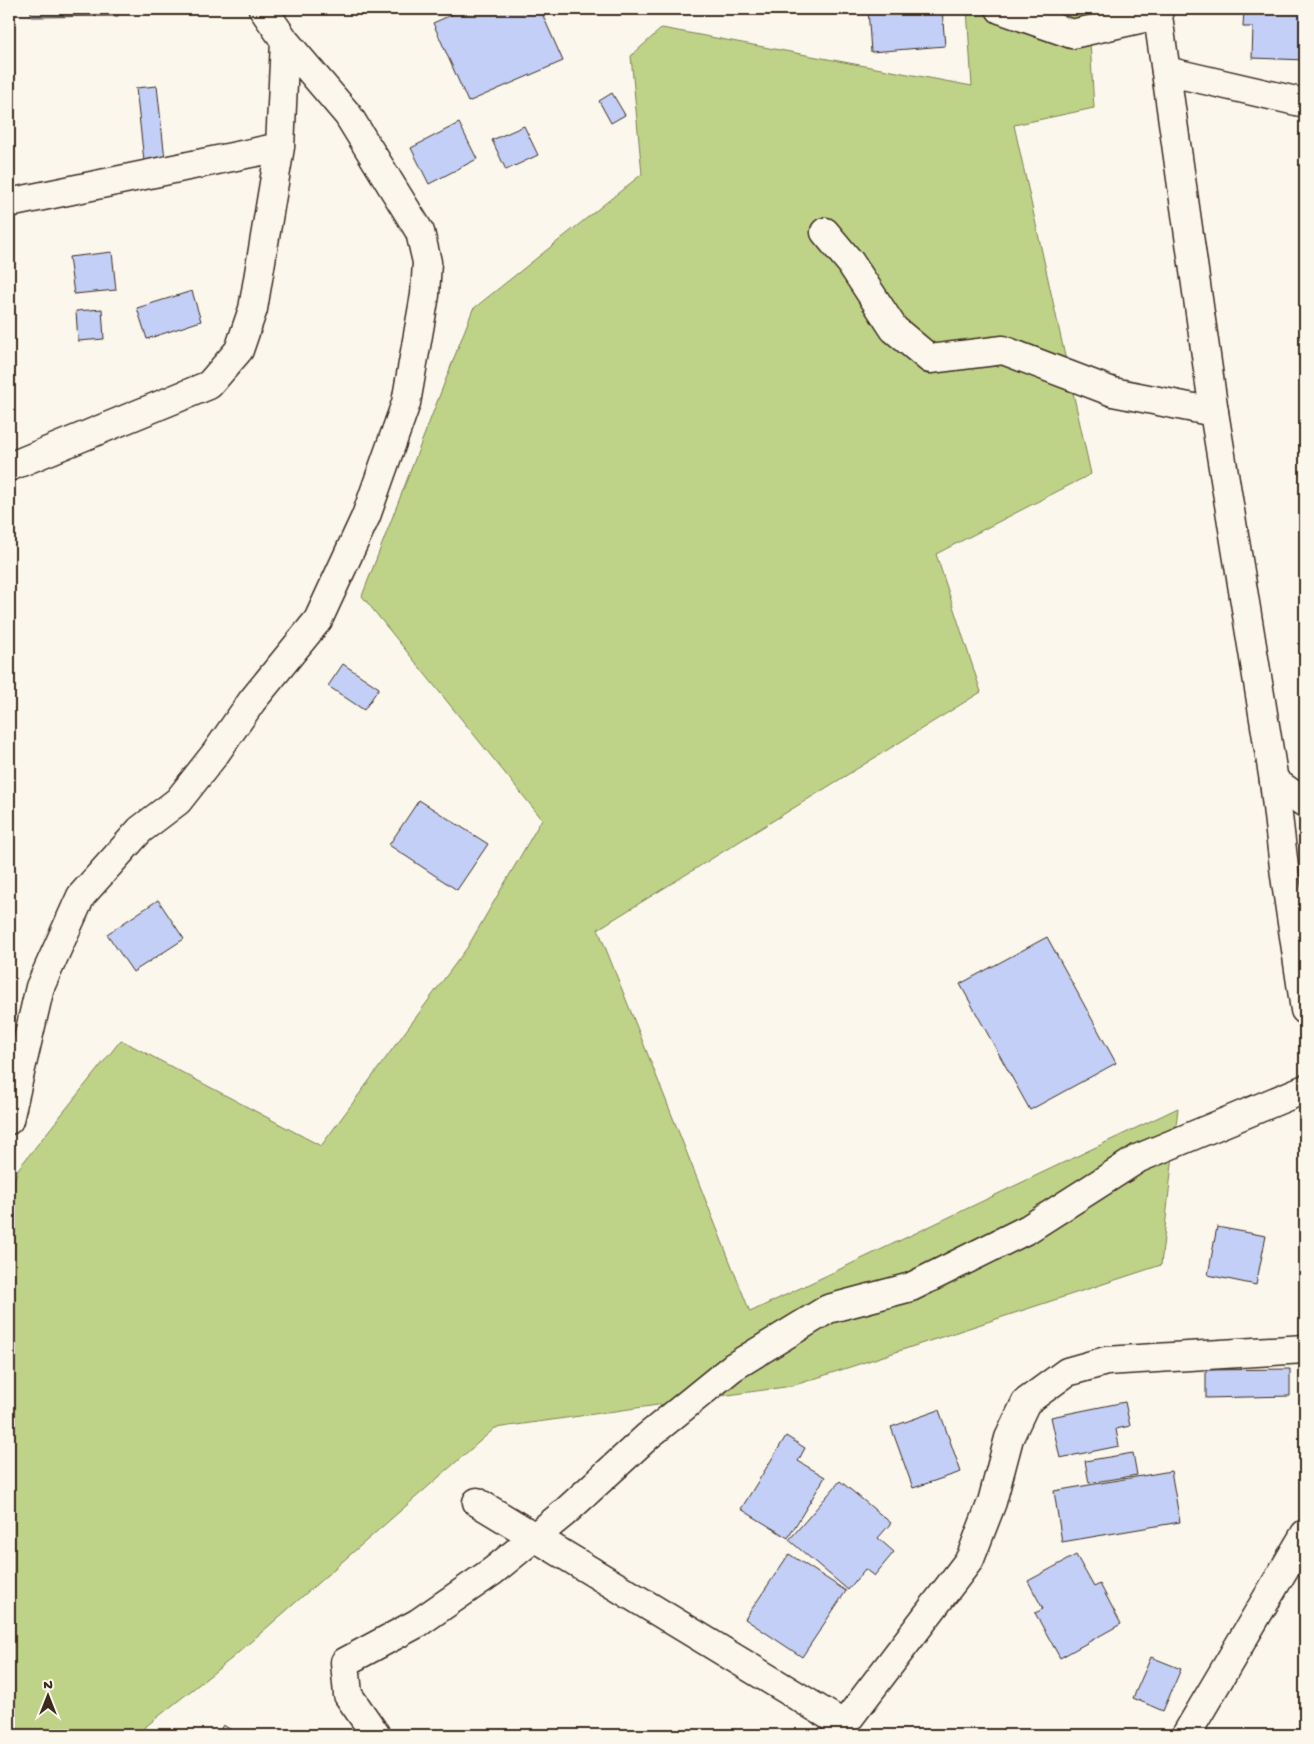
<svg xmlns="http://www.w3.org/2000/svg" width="1314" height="1744" font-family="'Gochi Hand',sans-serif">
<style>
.green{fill:#bfd388;stroke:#7d7e53}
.building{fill:#c3cff6;stroke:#3b2a1e}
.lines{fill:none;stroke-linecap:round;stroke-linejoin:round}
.street-casing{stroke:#3b2a1e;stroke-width:31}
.secondary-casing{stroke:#3b2a1e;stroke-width:31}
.street{stroke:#fbf7ec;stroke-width:28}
.secondary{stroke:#fbf7ec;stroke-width:28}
</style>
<rect width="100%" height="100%" fill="#fbf7ec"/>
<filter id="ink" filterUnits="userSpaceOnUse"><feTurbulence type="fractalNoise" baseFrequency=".02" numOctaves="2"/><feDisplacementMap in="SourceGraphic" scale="10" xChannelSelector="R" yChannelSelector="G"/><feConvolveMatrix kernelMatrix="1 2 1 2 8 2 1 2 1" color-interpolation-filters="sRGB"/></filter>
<g filter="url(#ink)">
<!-- green -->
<path class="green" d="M967 9H1088L1094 108 1014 125 1091 474 936 554 981 692 598 929 750 1312 1178 1108 1161 1265 792 1386 495 1428 231 1659 135 1735H9V1198L18 1169 121 1040 321 1146 467 948 542 819 362 596 473 309 642 174 631 56 662 28 972 86Z"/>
<!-- building -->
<path class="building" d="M31 9H118V16L31 17Z
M465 9H540L563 61 468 102 433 23Z
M868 9H942L945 46 871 52Z
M1244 9H1305V60L1252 58 1253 27H1243Z
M157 86 165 159 144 161 136 88Z
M612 93 625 115 611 123 599 101Z
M459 123 477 159 429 184 411 148Z
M524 126 538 155 506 170 492 140Z
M112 252 116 290 74 294 69 257Z
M192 291 201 321 147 339 137 308Z
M102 309 104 339 78 341 76 311Z
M343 664 379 688 364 710 328 686Z
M419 800 488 844 457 890 389 845Z
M158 900 184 939 133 972 107 934Z
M1047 937 1116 1063 1030 1110 960 984Z
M1217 1227 1266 1236 1256 1285 1208 1275Z
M1290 1369V1396L1206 1398V1370Z
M1125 1402 1130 1426 1116 1429 1119 1446 1060 1458 1051 1417Z
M939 1410 961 1472 913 1488 891 1427Z
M786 1436 805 1448 798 1461 825 1477 788 1538 741 1509Z
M1133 1453 1137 1475 1089 1483 1085 1461Z
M1171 1471 1180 1522 1062 1542 1054 1491Z
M840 1481 891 1523 878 1538 894 1552 874 1576 865 1569 848 1590 789 1540Z
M789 1554 846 1591 802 1657 745 1619Z
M1076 1555 1094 1587 1100 1584 1121 1624 1060 1658 1035 1613 1043 1609 1028 1581Z
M1151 1657 1181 1669 1163 1711 1133 1698Z
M223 1725 240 1735H217Z"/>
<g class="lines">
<defs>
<path id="street" d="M1000 9 1072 34 1157 15
M1166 71 1305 103
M9 203 280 147
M825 232 850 262 894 329 930 359 1003 350 1113 392 1214 412
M9 467 209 385 239 350 253 309 280 147 285 41
M1274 781 1305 803
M9 1120 40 987 81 896 140 830 178 801 215 754 252 701 318 620 366 516 406 403 425 295 427 262 420 232 348 115 285 41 263 9
M477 1502 843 1724
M376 1735 348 1695 345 1662 418 1623 493 1571 564 1513 648 1436 733 1367 828 1309 911 1287 1028 1229 1139 1158 1305 1089
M836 1735 970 1559 992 1502 1009 1438 1026 1402 1067 1372 1106 1361 1305 1349
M1186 1735 1305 1534"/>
<path id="secondary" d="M1157 9 1214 412 1274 781 1285 876 1305 1010"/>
</defs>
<!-- street casing -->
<use href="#street" class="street-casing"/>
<!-- secondary casing -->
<use href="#secondary" class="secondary-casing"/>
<!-- street -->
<use href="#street" class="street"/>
<!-- secondary -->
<use href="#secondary" class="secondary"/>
</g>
</g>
<!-- margin -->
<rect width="1314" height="1744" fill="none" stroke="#fbf7ec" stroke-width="30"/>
<rect x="15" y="15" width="1284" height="1714" fill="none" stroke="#3b2a1e" stroke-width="2" filter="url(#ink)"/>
<!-- north arrow -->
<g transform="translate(48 1696)" stroke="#fbf7ec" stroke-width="4" paint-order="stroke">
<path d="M0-4L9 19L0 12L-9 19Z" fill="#3b2a1e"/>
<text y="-8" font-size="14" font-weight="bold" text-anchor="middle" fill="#3b2a1e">N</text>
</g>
</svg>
